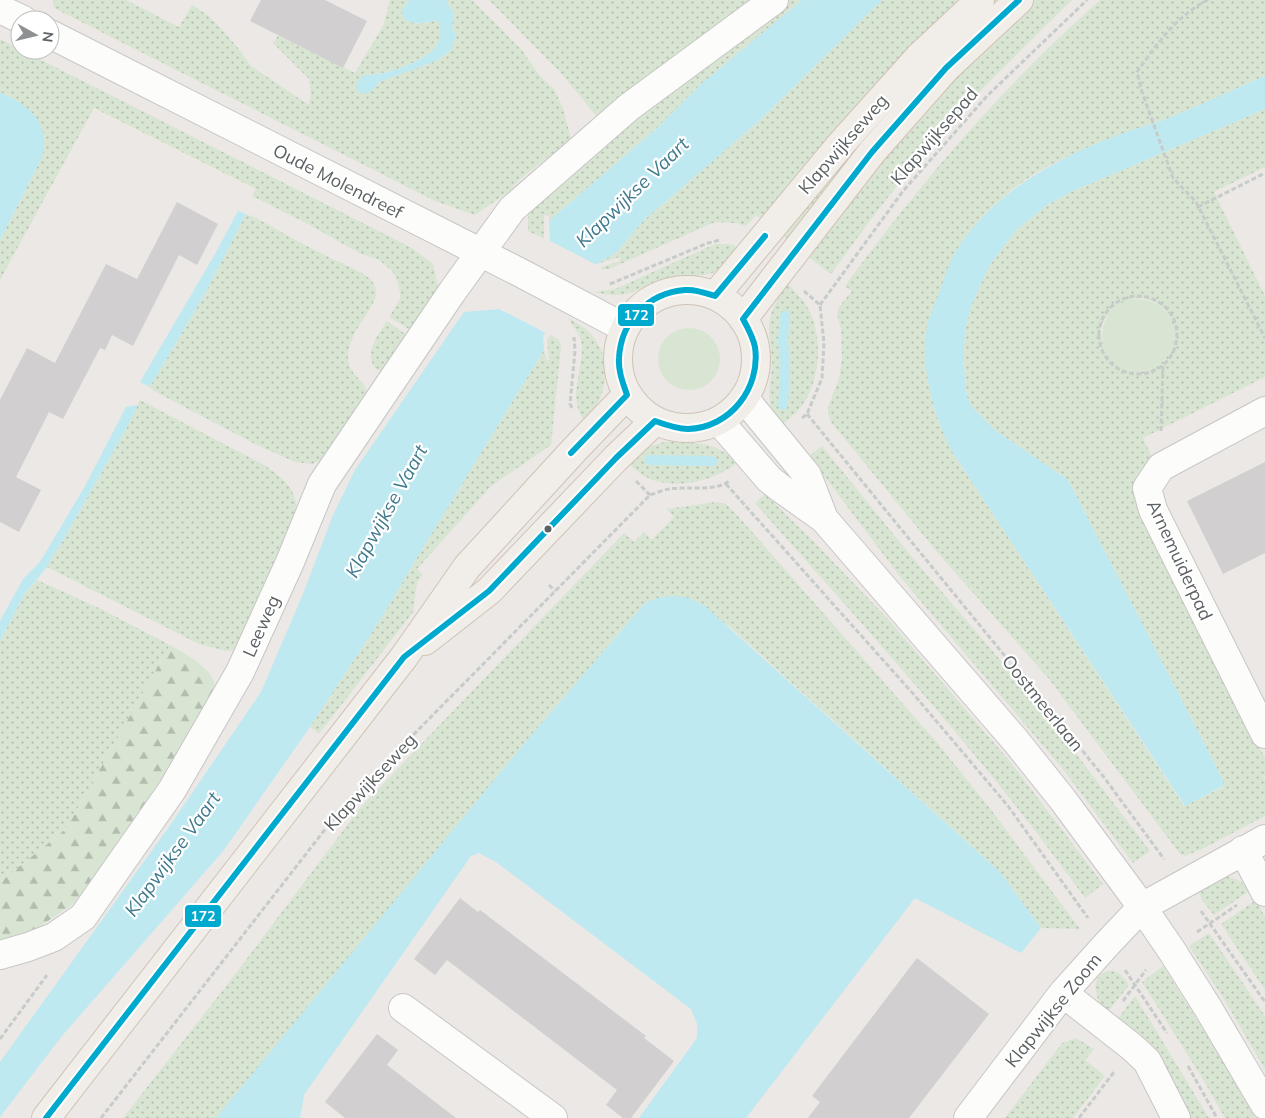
<svg xmlns="http://www.w3.org/2000/svg" width="1265" height="1118" font-family="Mulish,sans-serif">
<style>
.grass{fill:url(#grass-dots);fill-rule:evenodd}
.forest{fill:url(#forest-firs)}
.green{fill:#d9e5d3}
.water{fill:#bee9f1}
.pier{fill:#ebe8e6}
.lines{fill:none;stroke-linecap:round;stroke-linejoin:round}
.stream{stroke:#bee9f1;stroke-width:10}
.building{fill:#d1cfcf}
.minor-casing{stroke:#c7c6c6;stroke-width:30}
.major-casing{stroke:#d0c2b6;stroke-width:30}
.path{stroke:#c7cbc9;stroke-width:3;stroke-dasharray:5 2.5;stroke-linecap:butt}
.minor{stroke:#fcfcfb;stroke-width:28}
.major{stroke:#f1ede8;stroke-width:28}
.bus-1-casing{stroke:#fff;stroke-width:10}
.bus-1{stroke:#00a9ce;stroke-width:6}
.bus-dot{fill:#5c6163;stroke:#fff;stroke-width:2}
.labels{text-anchor:middle;dominant-baseline:central;stroke-width:4.5;stroke-linejoin:round;paint-order:stroke}
.street-label{font-size:18px;fill:#5c6163;stroke:#fff}
.water-label{font-size:19px;font-style:italic;fill:#407a8d;stroke:#fff}
.line-badge{stroke:#fff;stroke-width:2}
.badge-label{font-size:14px;text-anchor:middle;font-weight:bold;fill:#fff}
</style>
<defs>
<pattern id="grass-dots" width="8" height="8" patternUnits="userSpaceOnUse" patternTransform="scale(1.25)"><rect width="8" height="8" fill="#d9e5d3"/><path d="M2 2h.1M6 6h.1" fill="none" stroke="#b3bdaf" stroke-width="1.8" stroke-linecap="round"/></pattern>
<pattern id="forest-firs" width="22" height="20" patternUnits="userSpaceOnUse" patternTransform="scale(1.25)"><rect width="22" height="20" fill="#d9e5d3"/><path d="M5 1l3.5 6h-7zM16 11l3.5 6h-7z" fill="#b3bdaf"/></pattern>
</defs>
<rect width="100%" height="100%" fill="#ebe8e6"/>
<!-- grass -->
<path class="grass" d="M53 0H126L179 27 192 5 206 14 218 25 238 48 251 66 309 105 311 93 309 79 273 43 278 36 355 73 383 26 390 0H409L406 3 416 24 427 23 437 20C461 51 390 76 369 74L373 90 379 82 415 68 427 65 448 53 455 39 452 23 454 14 446 0H472L521 49 540 76 554 89 563 108 571 139 520 179 511 190 475 215 435 201 54 8Z
M489 0H760L599 119 560 72Z
M788 0H802L700 85 657 128 549 221V216L544 215V239L528 231V210L666 88Z
M882 0H966L764 221 756 215 746 226 736 223 715 222 609 269H601L602 267 620 261V257L597 264 617 252 643 221 759 121Z
M990 0H1005L790 241 781 234 830 173Z
M1033 0H1072C1024 47 975 94 931 145 895 186 863 230 831 274L807 256 882 155 998 32Z
M1100 0H1265V76C1230 91 1196 108 1160 121 1122 135 1083 148 1047 167 1023 179 1003 197 984 215L930 388 936 414 951 450 1184 806 1223 787V780L1068 480 996 431 972 407 967 397 963 357 966 325 972 304 989 266 1016 230 1047 205 1073 191 1265 109V167L1214 192 1265 296V377L1143 438 1154 461 1145 517 1265 758V775L1263 776 1265 779V816L1202 849 1185 856 1180 854 1049 679 938 553 831 422 828 414V408L839 378 842 359 841 329 837 314 839 307 852 291 845 286C921 182 1003 86 1100 0ZM1137 298C1185 299 1186 370 1138 371 1113 371 1089 336 1107 316 1111 312 1116 309 1120 307 1126 303 1130 299 1137 298Z
M0 39 412 248 433 264 439 290 412 331 389 317 400 299V293L397 279 392 271 379 260 359 253 310 225 252 196 256 189 94 108 0 280V240L42 157C49 120 30 107 0 92Z
M246 214 249 216 250 215C275 228 299 243 325 255 335 261 362 271 369 278 373 281 376 287 376 291 377 309 347 331 348 358 349 375 364 379 368 394L325 458 312 464 295 462 257 445 154 391 148 386 153 382 204 295Z
M715 244H729L741 248C734 256 726 267 715 272 702 277 687 275 673 278 640 284 633 302 594 292L615 289Z
M787 283C793 290 800 296 805 303 825 334 822 384 797 412 792 416 787 420 782 425 762 399 771 390 772 362 772 351 769 341 769 330 768 313 778 298 787 283Z
M568 318C614 340 615 385 586 422 566 402 583 370 582 346 581 334 573 327 568 318Z
M387 321 408 336 382 372 374 367C365 350 378 336 387 321Z
M551 335 559 340 561 347 551 445 491 486 417 569 423 575 417 582 413 612 319 734 310 727 382 617 421 551 544 350 547 360H549L547 340Z
M140 400 266 466C284 480 295 486 297 511L240 650 226 651 199 644 47 567 52 557 62 542 124 433Z
M664 442C691 440 717 443 738 462 714 482 671 492 642 475 637 471 632 467 627 462L645 448Z
M822 446 911 556 1039 705 1150 851 1133 863 1062 768 902 579 809 456Z
M765 494 815 543 887 618 1012 764 1103 884 1085 898C985 758 868 631 755 503Z
M715 502 726 504 738 516 939 745 989 807 1080 929 1041 928 1000 872 729 626 662 597 646 602 527 740 221 1118H123L230 981 360 808 624 533 634 542 644 532 651 540 674 517 667 509Z
M37 580 101 609 170 645 66 829 0 882V641L24 595Z
M1224 876C1235 878 1243 882 1251 890L1214 915 1201 899 1198 888Z
M1256 900 1265 917V990L1221 924Z
M1209 933 1265 1016V1069L1224 999 1189 946Z
M1163 966 1218 1053 1255 1118H1225L1204 1081 1142 982Z
M1108 971C1119 970 1123 976 1129 985L1106 1014C1097 1002 1087 977 1108 971Z
M1135 996 1209 1118H1189L1116 1021Z
M1076 1038 1094 1049 1085 1060 1105 1076 1073 1118H1005L1062 1043Z"/>
<!-- forest -->
<path class="forest" d="M170 645C185 654 213 667 215 687 215 693 213 700 211 706L130 831 73 904 39 927 0 943V882L66 829Z"/>
<!-- green -->
<path class="green" d="M1102 335a36 36 0 1 1 72 0a36 36 0 1 1-72 0Z
M658 359a31 31 0 1 1 62 0a31 31 0 1 1-62 0Z"/>
<!-- water -->
<path class="water" d="M409 0H446L454 14C453 22 450 28 456 35L451 50 436 61 379 82 373 90 369 92 364 94 357 91 356 85 360 78C366 74 371 75 378 74 397 70 435 59 440 38 441 31 441 26 437 20 424 22 414 28 403 17L402 11Z
M802 0H882L759 121 643 221 617 252 597 264 543 336 544 350 421 551 382 617 310 727 224 850 62 1036 0 1117V1062L171 824 261 692 303 594 333 515 355 470 464 312 500 309 550 242 549 221 657 128 700 85Z
M1265 76V109L1073 191 1047 205 1016 230 989 266 972 304 966 325 963 357 967 397 972 407 996 431 1068 480 1223 780V786L1185 806 951 450C933 411 919 366 928 322 931 313 935 303 939 294 944 279 949 262 957 249 998 187 1065 154 1132 130 1142 127 1152 124 1161 121 1196 107 1230 91 1265 76Z
M0 92C30 107 50 120 42 157L0 240Z
M238 211 246 214 204 295 153 382 148 386 140 382 215 254Z
M138 405 124 433 62 542 52 557 47 567 24 595 0 641V621L23 579 40 562 85 486 126 407Z
M675 596 689 598 705 606 1000 872 1041 928 1021 953 915 898 746 1118H639L697 1038V1023L691 1009 496 862 479 853 471 856 304 1095 300 1118H216L527 740 646 602 662 597Z"/>
<!-- pier -->
<path class="pier" d="M548 240 599 266 548 334 495 307H499Z"/>
<g class="lines">
<!-- stream -->
<path class="stream" d="M783 405 785 371 783 338 785 316
M650 460 712 461"/>
</g>
<!-- building -->
<path class="building" d="M261 0H325L367 21 343 68 250 21Z
M177 202 218 224 197 265 179 255 133 346 112 335 105 350 100 348 63 419 49 412 16 477 41 490 19 532 0 522V400L27 348 55 363 106 264 137 279Z
M1265 462V553L1223 574 1187 501Z
M460 898 478 912 480 910 646 1036 644 1038 674 1061 631 1118H623L606 1105 617 1090 447 960 435 975 414 959Z
M917 958 989 1014 909 1118H808L820 1102 812 1096Z
M377 1034 398 1050 387 1065 456 1118H345L325 1102Z"/>
<g class="lines">
<defs>
<path id="minor" d="M0 9 23 20
M50 34 519 272 625 328
M744 398 807 475 824 519
M1265 411 1161 467 1147 488 1153 510 1265 734
M719 421 769 479 779 487 824 519 1015 740 1063 800 1142 907 1172 951 1208 1008 1265 1105
M1243 850 1265 892
M0 955 28 947 54 937 83 917 172 790 240 672 290 562 322 484 452 292 512 209 629 107 774 0
M1063 993 1132 1047 1147 1061 1176 1118
M403 1008 553 1118
M968 1118 1063 993 1107 944 1142 907 1265 839"/>
<path id="major" d="M618 359a69 69 0 1 1 138 0a69 69 0 1 1-138 0Z
M715 296 841 144 919 57 980 0
M743 319 872 152 946 68 1019 0
M425 641 489 591 616 458 655 421
M46 1118 404 657 467 567 576 448 627 395"/>
</defs>
<!-- minor casing -->
<use href="#minor" class="minor-casing"/>
<!-- major casing -->
<use href="#major" class="major-casing"/>
<!-- path -->
<path class="path" d="M1208 0C1177 15 1156 45 1137 72L1142 92 1173 178 1196 202 1265 338
M1198 207 1265 173
M610 284 708 243 720 240
M804 291 820 305
M1099 335a39 39 0 1 1 78 0a39 39 0 1 1-78 0Z
M820 305 903 191 987 96 1087 0
M572 408 570 404 575 351 574 337
M807 414 1103 776 1164 859
M802 418 807 414 822 378 824 343 820 305
M1161 431 1163 365
M636 481 650 495
M726 484 916 697 1008 806 1088 918
M549 585 555 591
M1201 911 1265 1002
M1197 932 1237 905
M1125 970 1167 1033
M1123 1001 1146 970
M0 1039 47 975
M1188 1066 1217 1118
M101 1118 344 805 650 495C656 493 663 490 669 489 685 486 717 492 729 481
M1079 1118 1114 1072"/>
<!-- minor -->
<use href="#minor" class="minor"/>
<!-- major -->
<use href="#major" class="major"/>
<defs>
<path id="bus-1" d="M571 453 627 395C623 383 618 371 619 358 621 321 648 293 685 290 695 289 706 293 715 296L765 236
M46 1118 404 657 489 591 616 458 655 421C666 425 677 429 688 429 730 428 761 388 755 347 753 337 748 328 743 319L872 152 946 68 1019 0"/>
</defs>
<!-- bus-1 casing -->
<use href="#bus-1" class="bus-1-casing"/>
<!-- bus-1 -->
<use href="#bus-1" class="bus-1"/>
</g>
<!-- markers -->
<circle class="bus-dot" cx="548" cy="529" r="4.5"/>
<g class="labels">
<!-- street labels -->
<g class="street-label">
<text transform="translate(934 136) rotate(-49)">Klapwijksepad</text>
<text transform="translate(843 144) rotate(-49)">Klapwijkseweg</text>
<text transform="translate(338 181) rotate(27)">Oude Molendreef</text>
<text transform="translate(1180 560) rotate(65)">Arnemuiderpad</text>
<text transform="translate(261 626) rotate(-66)">Leeweg</text>
<text transform="translate(1043 703) rotate(51)">Oostmeerlaan</text>
<text transform="translate(370 782) rotate(-47)">Klapwijkseweg</text>
<text transform="translate(1053 1010) rotate(-51)">Klapwijkse Zoom</text>
</g>
<!-- water labels -->
<g class="water-label">
<text transform="translate(632 192) rotate(-44)">Klapwijkse Vaart</text>
<text transform="translate(386 511) rotate(-61)">Klapwijkse Vaart</text>
<text transform="translate(172 854) rotate(-54)">Klapwijkse Vaart</text>
</g>
</g>
<g class="line-badge">
<rect x="617" y="303" width="38" height="24" rx="5" fill="#00a9ce"/>
<rect x="184" y="904" width="38" height="24" rx="5" fill="#00a9ce"/>
</g>
<g class="badge-label">
<text x="636" y="320">172</text>
<text x="203" y="921">172</text>
</g>
<!-- north arrow -->
<g transform="translate(35 35) rotate(98)"><circle r="24" fill="#ffffff" stroke="#bec0c1"/>
<path d="M0-4L9 19L0 12L-9 19Z" fill="#8e9091"/>
<text y="-8" font-size="14" font-weight="bold" text-anchor="middle" fill="#5c6163">N</text>
</g>
</svg>
